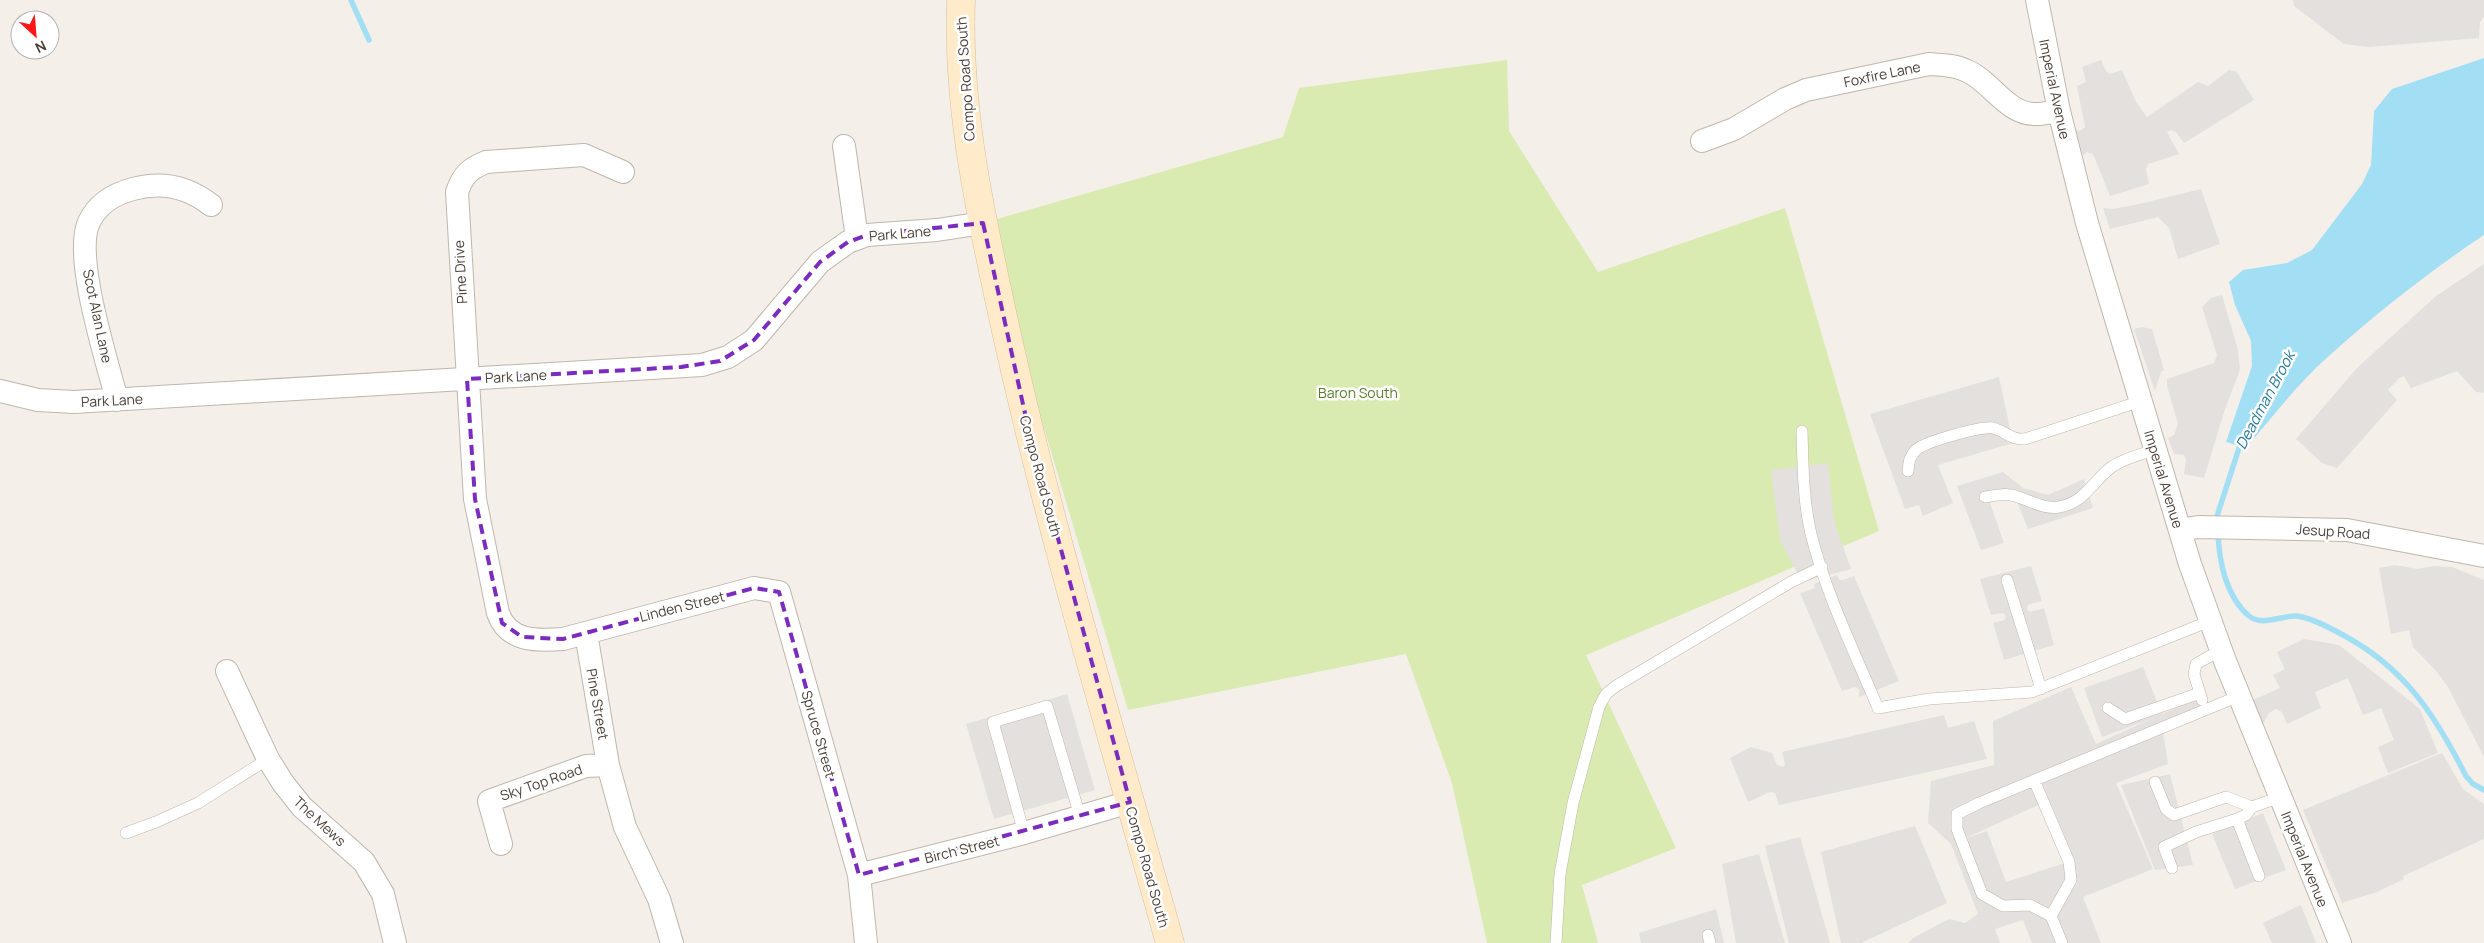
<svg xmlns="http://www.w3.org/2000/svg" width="2484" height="943" font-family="Manrope,sans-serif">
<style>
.green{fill:#d9ebb0}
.parking{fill:#e3e0de;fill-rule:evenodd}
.water{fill:#a3dff4}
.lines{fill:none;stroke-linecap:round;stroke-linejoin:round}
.stream{stroke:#a3dff4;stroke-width:5.5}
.lane-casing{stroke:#c1b6ab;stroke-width:12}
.street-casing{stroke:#c1b6ab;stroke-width:24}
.secondary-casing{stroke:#dabf99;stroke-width:29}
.lane{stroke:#fff;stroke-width:11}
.street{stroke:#fff;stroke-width:22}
.secondary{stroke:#ffeac9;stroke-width:28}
.marked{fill:none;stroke:#7b2cbf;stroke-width:4;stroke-dasharray:10 6;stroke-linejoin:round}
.labels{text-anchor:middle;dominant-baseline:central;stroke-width:5;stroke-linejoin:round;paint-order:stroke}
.street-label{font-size:14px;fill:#493f37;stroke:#fff}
.park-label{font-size:14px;fill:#557e27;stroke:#fff}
.water-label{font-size:15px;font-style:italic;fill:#257999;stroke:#fff}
</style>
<rect width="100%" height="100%" fill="#f5efe9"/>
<!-- green -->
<path class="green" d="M1507 60 1509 131 1598 272 1785 208 1879 531 1586 655 1676 848 1582 885 1598 943H1487L1452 783 1406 654 1128 710 983 223 1283 137 1299 88Z"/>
<!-- parking -->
<path class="parking" d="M2293 0H2484V17L2480 22 2479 38 2369 47 2344 44 2294 6Z
M2101 60 2106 71 2110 74 2122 70 2136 102 2147 117 2198 82 2208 86 2229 70 2236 71 2254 100 2184 143 2176 132 2171 130 2167 132 2179 154 2148 164 2146 169 2149 184 2110 196 2093 154 2087 152 2083 156 2076 130 2080 131 2085 127 2077 86 2086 82 2082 67Z
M2201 189 2220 244 2178 259 2169 228 2158 217 2110 229 2103 208 2113 209 2139 204Z
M2484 264V393L2476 392 2457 371 2411 388 2404 376 2399 378 2388 390 2397 400 2337 468 2322 463 2296 439 2357 368 2436 296Z
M2222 295 2238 350 2240 370 2225 409 2204 478 2184 474 2186 459 2184 455 2174 454 2168 438 2174 435 2178 424 2167 386V379L2214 363 2217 355 2202 307 2211 298Z
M2142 327 2152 329 2164 370 2161 372 2155 391 2134 329Z
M1999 377 2013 443 1938 465 1953 503 1923 516 1919 505 1905 509 1870 414Z
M1828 463 1834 521 1851 569 1802 582 1780 540 1771 470Z
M2003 472 2023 488 2048 495 2084 479 2093 508 2028 529 2015 496 1990 503 2004 543 1981 550 1957 486Z
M2395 565 2418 569 2433 566 2452 567 2484 580V757L2448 687 2437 672 2413 647 2409 630 2391 634 2379 568Z
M2031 566 2042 601 2028 605 2027 609 2030 612 2044 608 2054 645 2004 660 1993 623 2005 620 2006 616 2003 613 1991 615 1980 579Z
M1837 575 1839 580H1843L1854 576 1899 681 1859 697V689L1855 687 1842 691 1800 593 1815 588 1814 584Z
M2304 639 2339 645 2420 709 2438 753 2388 773 2378 747 2394 740 2382 710 2381 708 2363 715 2348 678 2315 692 2321 708 2287 724 2282 712 2276 709 2269 713 2263 724 2253 700 2280 688 2273 675 2285 669 2277 652Z
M2143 667 2162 714 2203 696 2207 716 2163 732 2168 764 2116 783 2153 869 2083 897 2101 943H2032L2023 920 1995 929 2000 943H1908L1913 938 1949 919 1965 923 1978 914 1951 844 1928 823 1931 781 1994 765 1993 721 2071 687 2096 744 2151 719 2102 737 2084 688ZM2043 803 2079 888 2065 863 2006 882 1987 831 1961 840Z
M1067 694 1095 790 994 819 966 724Z
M1944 715 1948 728 1974 721 1987 759 1779 805 1775 793 1770 792 1748 802 1730 758 1751 747 1772 753 1777 765 1783 767 1785 764 1782 752Z
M2442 753 2463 789 2484 804V839L2403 876 2404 879 2377 892 2342 903 2303 810Z
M2170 774 2193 865 2155 870 2121 785Z
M2263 813 2286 870 2235 889 2212 834Z
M1915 826 1947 903 1861 943H1841L1821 852Z
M1800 837 1830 943H1789L1765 846Z
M1759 854 1785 943H1736L1722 864Z
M2301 905 2316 943H2272L2263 923Z
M1716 909 1724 943H1641L1639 933Z"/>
<!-- water -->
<path class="water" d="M2484 58V235C2430 271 2378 312 2330 355 2299 382 2273 416 2246 448L2226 442 2252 366 2251 341 2235 305 2229 282 2243 270 2287 263 2312 250 2362 184 2371 165 2374 111 2392 89Z"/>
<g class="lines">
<!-- stream -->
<path class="stream" d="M351 0 369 40
M2217 524V516L2242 439
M2218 533C2219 561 2226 597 2249 616 2262 627 2282 615 2297 616 2312 618 2330 628 2343 635 2405 668 2435 715 2466 776L2473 784 2484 790"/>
<defs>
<path id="lane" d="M1802 431C1803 465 1803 500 1811 534 1826 594 1854 651 1878 708L1929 699 2032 692 2210 621
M1908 471C1909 462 1909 457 1916 450 1924 442 1981 426 1993 428 2005 431 2011 440 2025 439L2141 401
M1985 497C1993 496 2002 493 2011 495 2027 498 2042 510 2059 507 2085 503 2093 480 2113 466 2126 458 2140 454 2155 450
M2007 580 2041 689
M2202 700 2194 674 2196 664 2221 650
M2108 708 2125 719 2200 693
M2034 780 2069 862 2071 880 2051 916
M2155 782 2166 809 2174 815 2226 797 2252 807
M2237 819 2259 876
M126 833 156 822 198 803 268 759
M1024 833 993 722 1047 706 1080 816
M2172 868 2164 847 2196 832 2237 819 2246 815 2252 807 2280 797
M1708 935 1710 943
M1556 943 1560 874 1573 803 1599 707 1606 694 1616 686 1791 582 1822 567
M2062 943 2051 916 2030 905 2003 906 1982 894 1957 829V814L1979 803 2239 696"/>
<path id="street" d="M2037 0 2059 111 2087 223 2190 564 2225 661 2340 943
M1702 141 1734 129 1785 99 1806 90 1929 64C1942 65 1956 65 1967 71 1991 81 2007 115 2036 114 2043 114 2051 112 2059 111
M844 146 857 238
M623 172 584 155 486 162C469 169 463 175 457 192L475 499 498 613C508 642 537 641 563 639L754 588 779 592 859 875
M0 391 38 400 74 402 702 365 728 357 754 340 820 262 848 242 867 235 937 230 983 223
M117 400C107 361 73 256 89 222 98 203 114 194 133 189 162 181 188 187 211 205
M2180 530 2198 527 2347 530 2484 556
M586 633 608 765 625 827 659 899 672 943
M227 671 268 759 283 783 302 807 364 862 383 894 395 943
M501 844 489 801 586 766 608 765
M866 943 859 875 1024 833 1130 802"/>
<path id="secondary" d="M961 0C957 108 980 212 1003 317 1049 528 1112 735 1170 943"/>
</defs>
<!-- lane casing -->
<use href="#lane" class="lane-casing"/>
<!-- street casing -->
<use href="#street" class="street-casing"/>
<!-- secondary casing -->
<use href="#secondary" class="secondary-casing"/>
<!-- lane -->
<use href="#lane" class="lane"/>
<!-- street -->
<use href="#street" class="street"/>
<!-- secondary -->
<use href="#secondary" class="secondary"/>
</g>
<!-- marked area -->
<path class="marked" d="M983 223 1030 436 1130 802 859 875 779 592 754 588 563 639 522 637 502 623 475 499 467 379 681 367 720 361 754 340 820 262 848 242 867 235Z"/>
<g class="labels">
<!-- street labels -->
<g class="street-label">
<text transform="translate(1882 74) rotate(-12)">Foxfire Lane</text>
<text transform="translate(965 79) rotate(-94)">Compo Road South</text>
<text transform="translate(2055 89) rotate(78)">Imperial Avenue</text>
<text transform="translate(900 233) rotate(-5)">Park Lane</text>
<text transform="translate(460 272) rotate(-93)">Pine Drive</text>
<text transform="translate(98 316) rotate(78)">Scot Alan Lane</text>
<text transform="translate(516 376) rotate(-3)">Park Lane</text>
<text transform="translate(112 400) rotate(-3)">Park Lane</text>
<text transform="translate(1041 476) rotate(75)">Compo Road South</text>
<text transform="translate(2164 479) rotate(73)">Imperial Avenue</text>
<text transform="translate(2333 531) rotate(4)">Jesup Road</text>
<text transform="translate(682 606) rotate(-14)">Linden Street</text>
<text transform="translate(598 704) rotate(80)">Pine Street</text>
<text transform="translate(819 734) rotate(74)">Spruce Street</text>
<text transform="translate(541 782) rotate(-19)">Sky Top Road</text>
<text transform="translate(320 821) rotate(43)">The Mews</text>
<text transform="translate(962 849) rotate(-14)">Birch Street</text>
<text transform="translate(2305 859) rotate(68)">Imperial Avenue</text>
<text transform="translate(1148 867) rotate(74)">Compo Road South</text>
</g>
<!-- park labels -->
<g class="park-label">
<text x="1358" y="392">Baron South</text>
</g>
<!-- water labels -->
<g class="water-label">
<text transform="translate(2265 400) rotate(-62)">Deadman Brook</text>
</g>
</g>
<!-- north arrow -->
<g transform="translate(35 35) rotate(154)"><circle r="24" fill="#ffffff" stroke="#b6b2af"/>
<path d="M0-4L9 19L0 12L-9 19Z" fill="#ff1616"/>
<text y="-8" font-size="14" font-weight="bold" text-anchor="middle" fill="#493f37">N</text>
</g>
</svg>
